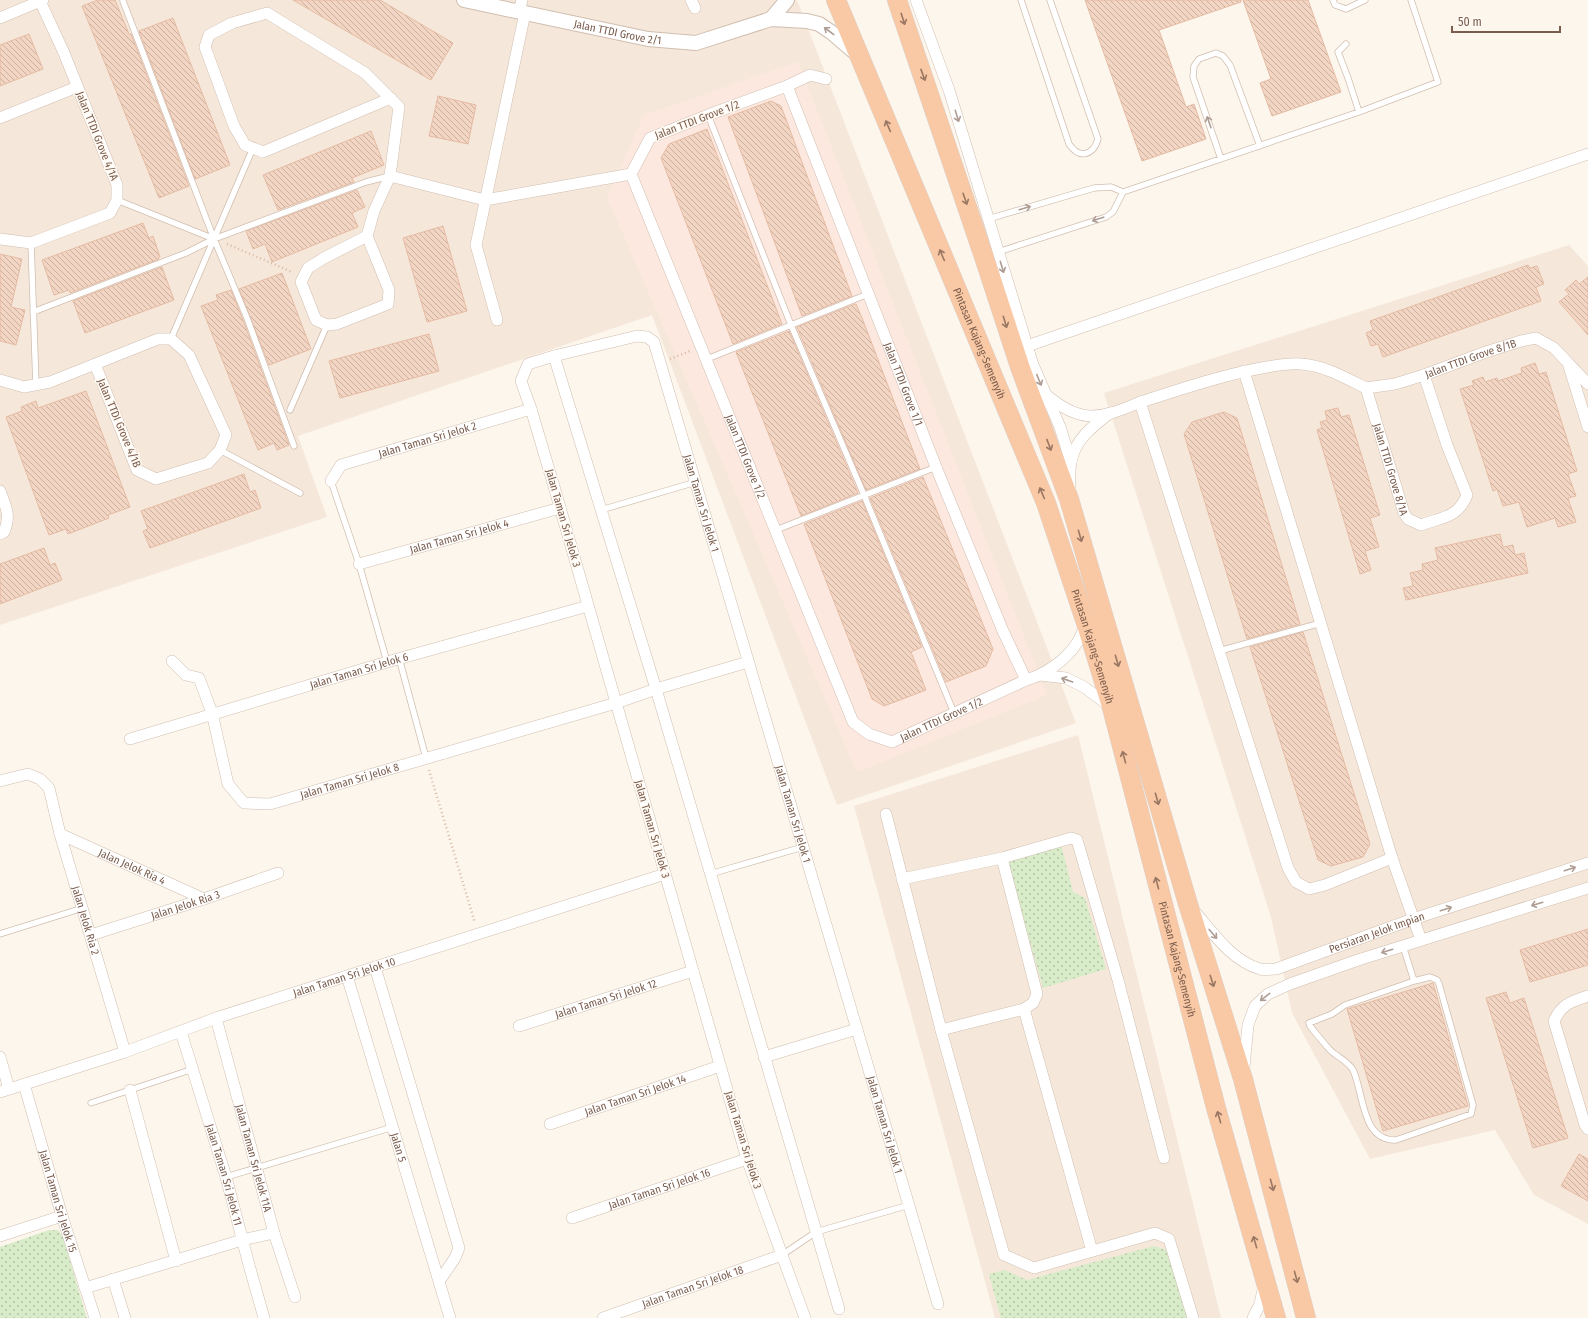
<svg xmlns="http://www.w3.org/2000/svg" width="1588" height="1318" font-family="'Fira Sans Condensed',sans-serif">
<style>
.residential{fill:#f5e8da}
.commercial{fill:#fde8e0}
.park{fill:url(#park-dots)}
.building{fill:url(#building-back-hatch);stroke:#e6bba3}
.lines{fill:none;stroke-linecap:round;stroke-linejoin:round}
.service-casing{stroke:#d1beb0;stroke-width:7}
.minor-casing{stroke:#d1beb0;stroke-width:12}
.tertiary-casing{stroke:#d1beb0;stroke-width:16}
.trunk-casing{stroke:#dad1cd;stroke-width:20}
.path{stroke:#d9b8a5;stroke-width:2.5;stroke-dasharray:1 3;stroke-linecap:butt}
.service{stroke:#fff;stroke-width:5.5}
.minor{stroke:#fff;stroke-width:11}
.tertiary{stroke:#fff;stroke-width:14}
.trunk{stroke:#f9c8a4;stroke-width:19}
.oneway{stroke:#9a7763}
.oneway2{stroke:#af9d94}
.labels{text-anchor:middle;dominant-baseline:central;stroke-width:3;stroke-linejoin:round;paint-order:stroke}
.street-label{font-size:11px;fill:#7a5c4d;stroke:#fffaf3}
</style>
<defs>
<pattern id="park-dots" width="8" height="8" patternUnits="userSpaceOnUse"><rect width="8" height="8" fill="#d8ecc9"/><path d="M2 2h.1M6 6h.1" fill="none" stroke="#b4c2a5" stroke-width="1.8" stroke-linecap="round"/></pattern>
<pattern id="building-back-hatch" width="6" height="6" patternUnits="userSpaceOnUse"><rect width="6" height="6" fill="#f3d5c3"/><path d="M-1 5l2 2M0 0l6 6M5-1l2 2" fill="none" stroke="#cab0a1"/></pattern>
</defs>
<rect width="100%" height="100%" fill="#fdf6ec"/>
<!-- residential -->
<path class="residential" d="M0 0H797L1076 723 837 805 652 315 298 436 327 517 0 625Z
M1569 245 1588 266V1224L1534 1195 1495 1130 1370 1159 1292 1013 1271 917 1104 393Z
M1078 735 1221 1318H995L854 806Z"/>
<!-- commercial -->
<path class="commercial" d="M798 62 1047 695 857 772 607 197 644 115Z"/>
<!-- park -->
<path class="park" d="M1061 844 1073 892 1085 898 1106 969 1043 988 1007 861Z
M49 1230H58L63 1237 87 1318H0V1247Z
M1154 1246 1167 1250 1188 1318H1001L989 1274 1004 1270 1027 1280Z"/>
<!-- building -->
<path class="building" d="M98 0H115L129 34H131L189 186 159 198 82 6Z
M293 0H380L453 43 431 80Z
M1085 0H1241V2L1159 30 1186 107 1194 104 1206 139 1142 161Z
M1243 0H1308L1341 92 1272 116 1260 83 1271 79Z
M173 18 230 165 195 179 139 31Z
M29 34 43 69 0 86V45Z
M438 96 476 105 468 144 429 136Z
M771 101 781 106 852 296 802 316 728 117Z
M707 129 782 324 733 344 661 158 669 144Z
M371 131 384 165 352 178 354 182 278 210 263 175Z
M357 190 365 207 352 213 358 227 272 262 265 244 253 249 246 231Z
M143 223 149 238 153 236 160 257 158 258 159 259 70 293 69 290 54 295 42 260Z
M443 226 467 311 427 322 403 238Z
M0 254 22 259 11 307 25 310 16 345 0 341Z
M1528 265 1530 268 1537 266 1544 284 1536 287 1541 301 1383 357 1378 344 1371 346 1366 333 1373 330 1370 321Z
M162 267 174 300 85 333 73 301Z
M282 273 311 349 269 365 239 289Z
M1588 277V335L1559 302 1569 294 1565 290 1576 280 1579 284Z
M231 290 243 320 289 445 277 450 274 443 258 450 201 306 218 300 216 295Z
M855 304H856L862 318 920 469 866 490 797 327Z
M789 331 858 493 801 516 736 352Z
M429 334 439 371 340 398 329 361Z
M1535 363 1539 374 1546 372 1577 471 1568 474 1576 496 1568 498 1576 522 1558 527 1555 518 1527 527 1519 502 1503 506 1497 489 1493 491 1460 389 1474 385 1472 381 1483 377 1485 382 1497 378 1498 381 1522 373 1521 368Z
M86 391 130 507 108 515 109 518 68 534 66 529 49 535 6 417 22 411 21 407 36 401 38 408Z
M1338 408 1341 417 1349 415 1380 515 1370 518 1379 547 1365 551 1371 570 1360 574 1317 430 1322 428 1320 422 1327 420 1325 411Z
M1224 412 1237 418 1300 624 1247 639 1184 434 1192 422Z
M244 474 250 492 255 490 261 508 150 548 143 531 148 529 141 511Z
M923 477 993 649 986 666 946 682 870 498Z
M862 501 922 647 911 652 926 690 884 706 872 699 804 524Z
M1500 534 1503 547 1513 545 1515 555 1524 553 1528 573 1406 600 1403 588 1413 586 1410 573 1423 570 1422 564 1438 560 1435 548Z
M44 548 50 565 55 563 62 580 0 604V564Z
M1303 632 1370 844 1363 857 1331 866 1318 860 1250 647Z
M1588 929V965L1530 982 1520 950Z
M1433 983 1468 1106 1383 1131 1347 1009Z
M1506 992 1510 1003 1524 998 1568 1138 1533 1148 1486 998Z
M1579 1154 1588 1159V1201L1561 1186Z"/>
<g class="lines">
<defs>
<path id="service" d="M1021 0 1069 144C1079 159 1093 156 1098 139L1050 0
M1333 0 1335 5 1346 9 1365 0
M123 1 214 239 247 318 294 446
M1346 44 1338 52 1348 78 1359 112
M708 115 791 325 864 495 954 713
M1221 159 1193 77 1194 66 1199 59 1216 53 1223 56 1230 65 1260 146
M117 200 214 239
M988 219 1094 188 1111 187 1123 192 1359 112 1438 82 1411 0
M31 243 36 385
M998 252 1106 217 1113 212 1123 192
M33 312 186 253 214 239 366 182 390 176
M171 339 253 148
M707 359 868 294
M290 410 327 325
M220 450 300 493
M331 481 359 564 387 662
M601 510 696 482
M776 530 936 467
M1219 651 1321 623
M399 658 426 758
M710 874 803 847
M0 934 83 908
M1403 946 1414 981
M1430 977 1437 980 1439 984 1473 1105 1471 1114 1396 1140C1361 1141 1364 1093 1353 1070 1348 1061 1337 1057 1330 1050 1323 1042 1316 1034 1310 1026L1309 1023 1332 1014 1345 1005 1414 981Z
M91 1103 193 1069
M226 1177 393 1127
M782 1255 816 1232 909 1205"/>
<g id="minor">
<path d="M691 0 695 8"/>
<path d="M916 0 949 90 1033 365 1060 427 1071 462"/>
<path d="M519 12 522 0"/>
<path d="M0 18 43 0"/>
<path id="s1" d="M826 79 810 75 787 86 708 115 650 138 631 174 853 722 869 734 892 742 1026 680C1046 674 1065 661 1077 643 1081 637 1083 630 1086 623"/>
<path id="s2" d="M787 86 936 467 1003 631 1026 680"/>
<path d="M0 118 77 87"/>
<path d="M390 176 399 107 365 73 267 13 232 23 209 35 205 47 234 126 245 145 263 152 391 98"/>
<path d="M367 236 389 290 388 304 337 324 327 325 316 320 301 282 308 268 324 258 367 236 374 211 390 176 485 200 631 174"/>
<path d="M0 239 31 243 110 213 117 200V185L64 53 40 1"/>
<path d="M497 320 476 245 525 13"/>
<path d="M1027 346 1588 154"/>
<path d="M554 356 656 689 839 1309"/>
<path d="M1569 366 1588 427"/>
<path d="M1244 371 1392 858 1421 940"/>
<path d="M0 380 24 387 50 382 158 339H171L189 355 226 435 220 450 208 463 156 479 137 470 95 364"/>
<path id="s3" d="M1366 388 1404 513 1408 519 1421 525C1442 517 1458 518 1467 495L1447 445 1424 375"/>
<path id="s4" d="M1366 388 1395 384 1424 375 1486 352 1521 341 1536 338 1554 348 1588 384"/>
<path d="M1046 395C1059 405 1071 414 1089 416 1108 417 1127 407 1144 401 1184 388 1226 374 1267 367 1278 365 1289 363 1301 364 1323 365 1346 378 1366 388"/>
<path d="M1140 402 1288 868 1296 882 1309 889 1325 885 1392 858"/>
<path id="s5" d="M331 481 341 465 531 409"/>
<path d="M0 491C6 507 11 516 4 532L0 534"/>
<path d="M1070 491C1070 481 1069 471 1071 462 1075 439 1093 426 1110 413"/>
<path id="s6" d="M359 564 560 508"/>
<path id="s7" d="M172 661 186 675 199 678 212 713 228 784 244 803 270 804 616 703 656 689 748 662"/>
<path d="M1040 675 1066 678 1084 687 1111 707"/>
<path id="s8" d="M130 739 387 662 588 606"/>
<path id="s9" d="M0 781 28 774 40 779 49 788 60 834 125 1052"/>
<path d="M886 814 941 1030 1004 1255 1034 1268 1155 1233 1169 1239 1193 1318"/>
<path id="s10" d="M60 834 204 899"/>
<path d="M1002 858 1037 994 1033 1003 1024 1009 1092 1251"/>
<path d="M902 879 1002 858 1071 838 1077 840 1118 980 1164 1158"/>
<path id="s11" d="M1195 912C1213 933 1232 961 1260 969 1265 970 1271 969 1276 969L1413 919 1588 863"/>
<path id="s12" d="M91 935 204 899 278 873"/>
<path d="M375 967 459 1248 455 1258 440 1280"/>
<path id="s13" d="M347 976 450 1318"/>
<path d="M1588 996C1570 1002 1562 1004 1554 1021L1585 1125 1588 1129"/>
<path id="s14" d="M216 1018 274 1233 295 1297"/>
<path id="s15" d="M519 1026 693 971"/>
<path d="M941 1030 1024 1009"/>
<path id="s16" d="M181 1032 226 1177 249 1265 264 1318"/>
<path d="M0 1057 9 1089"/>
<path d="M764 1057 857 1029"/>
<path d="M1244 1067 1248 1025 1255 1006 1268 994 1290 984 1358 960 1588 888"/>
<path id="s17" d="M24 1084 62 1216 95 1318"/>
<path d="M130 1090 176 1261"/>
<path id="s18" d="M0 1092 125 1052 216 1018 665 874"/>
<path id="s19" d="M550 1124 720 1066"/>
<path id="s20" d="M572 1218 747 1159"/>
<path d="M0 1236 62 1216"/>
<path d="M113 1279 125 1318"/>
<path d="M85 1288 242 1240 274 1233"/>
<path id="s21" d="M603 1318 782 1255"/>
<path id="s22" d="M805 1318 747 1159 553 483 531 409 521 381 528 364 554 356 637 336 647 337 654 342 938 1304"/>
<path d="M1253 1318 1260 1304 1264 1285"/>
</g>
<g id="tertiary">
<path id="s23" d="M464 0 648 39 696 43 771 19 807 21 819 24 831 32 859 56"/>
<path d="M771 19 787 0"/>
</g>
<g id="trunk">
<path id="s24" d="M836 0 1046 503 1086 623 1112 708 1216 1108 1276 1318"/>
<path d="M897 0 985 260 1020 367 1069 499 1188 904 1243 1079 1306 1318"/>
</g>
</defs>
<!-- service casing -->
<use href="#service" class="service-casing"/>
<!-- minor casing -->
<use href="#minor" class="minor-casing"/>
<!-- tertiary casing -->
<use href="#tertiary" class="tertiary-casing"/>
<!-- trunk casing -->
<use href="#trunk" class="trunk-casing"/>
<!-- path -->
<path class="path" d="M227 244 292 272
M670 359 690 351
M429 770 475 923"/>
<!-- service -->
<use href="#service" class="service"/>
<!-- minor -->
<use href="#minor" class="minor"/>
<!-- tertiary -->
<use href="#tertiary" class="tertiary"/>
<!-- trunk -->
<use href="#trunk" class="trunk"/>
</g>
<!-- one-way arrows -->
<defs><path id="oneway-shaft" d="M-6 0H5M1.5-3L5.5 0L1.5 3" fill="none" stroke-width="1.6" stroke-linecap="round" stroke-linejoin="round"/></defs>
<g class="oneway">
<use href="#oneway-shaft" transform="translate(903 19) rotate(72)"/>
<use href="#oneway-shaft" transform="translate(923 75) rotate(70)"/>
<use href="#oneway-shaft" transform="translate(888 126) rotate(-113)"/>
<use href="#oneway-shaft" transform="translate(965 199) rotate(71)"/>
<use href="#oneway-shaft" transform="translate(942 255) rotate(-113)"/>
<use href="#oneway-shaft" transform="translate(1005 322) rotate(73)"/>
<use href="#oneway-shaft" transform="translate(1049 445) rotate(69)"/>
<use href="#oneway-shaft" transform="translate(1042 493) rotate(-113)"/>
<use href="#oneway-shaft" transform="translate(1080 536) rotate(74)"/>
<use href="#oneway-shaft" transform="translate(1117 661) rotate(74)"/>
<use href="#oneway-shaft" transform="translate(1124 757) rotate(-105)"/>
<use href="#oneway-shaft" transform="translate(1157 799) rotate(74)"/>
<use href="#oneway-shaft" transform="translate(1157 883) rotate(-105)"/>
<use href="#oneway-shaft" transform="translate(1212 981) rotate(72)"/>
<use href="#oneway-shaft" transform="translate(1219 1117) rotate(-106)"/>
<use href="#oneway-shaft" transform="translate(1272 1185) rotate(75)"/>
<use href="#oneway-shaft" transform="translate(1255 1242) rotate(-106)"/>
<use href="#oneway-shaft" transform="translate(1296 1277) rotate(75)"/>
</g>
<g class="oneway2">
<use href="#oneway-shaft" transform="translate(829 31) rotate(-143)"/>
<use href="#oneway-shaft" transform="translate(957 116) rotate(73)"/>
<use href="#oneway-shaft" transform="translate(1209 122) rotate(-109)"/>
<use href="#oneway-shaft" transform="translate(1025 208) rotate(-17)"/>
<use href="#oneway-shaft" transform="translate(1098 219) rotate(162)"/>
<use href="#oneway-shaft" transform="translate(1002 267) rotate(73)"/>
<use href="#oneway-shaft" transform="translate(1039 380) rotate(68)"/>
<use href="#oneway-shaft" transform="translate(1067 680) rotate(-161)"/>
<use href="#oneway-shaft" transform="translate(1570 869) rotate(-18)"/>
<use href="#oneway-shaft" transform="translate(1537 904) rotate(163)"/>
<use href="#oneway-shaft" transform="translate(1446 909) rotate(-18)"/>
<use href="#oneway-shaft" transform="translate(1213 934) rotate(50)"/>
<use href="#oneway-shaft" transform="translate(1387 951) rotate(163)"/>
<use href="#oneway-shaft" transform="translate(1265 997) rotate(142)"/>
</g>
<g class="labels">
<!-- street labels -->
<g class="street-label">
<text stroke="none"><textPath href="#s23" startOffset="157">Jalan TTDI Grove 2/1</textPath></text>
<text transform="translate(697 120) rotate(-21)">Jalan TTDI Grove 1/2</text>
<text transform="translate(97 136) rotate(68)">Jalan TTDI Grove 4/1A</text>
<text stroke="none"><textPath href="#s24" startOffset="372">Pintasan Kajang-Semenyih</textPath></text>
<text stroke="none"><textPath href="#s4" startOffset="109">Jalan TTDI Grove 8/1B</textPath></text>
<text stroke="none"><textPath href="#s2" startOffset="320">Jalan TTDI Grove 1/1</textPath></text>
<text transform="translate(119 423) rotate(67)">Jalan TTDI Grove 4/1B</text>
<text stroke="none"><textPath href="#s5" startOffset="109">Jalan Taman Sri Jelok 2</textPath></text>
<text stroke="none"><textPath href="#s1" startOffset="534">Jalan TTDI Grove 1/2</textPath></text>
<text stroke="none"><textPath href="#s3" startOffset="85">Jalan TTDI Grove 8/1A</textPath></text>
<text stroke="none"><textPath href="#s22" startOffset="1297">Jalan Taman Sri Jelok 1</textPath></text>
<text transform="translate(563 518) rotate(74)">Jalan Taman Sri Jelok 3</text>
<text stroke="none"><textPath href="#s6" startOffset="104">Jalan Taman Sri Jelok 4</textPath></text>
<text stroke="none"><textPath href="#s24" startOffset="696">Pintasan Kajang-Semenyih</textPath></text>
<text stroke="none"><textPath href="#s8" startOffset="239">Jalan Taman Sri Jelok 6</textPath></text>
<text stroke="none"><textPath href="#s1" startOffset="919">Jalan TTDI Grove 1/2</textPath></text>
<text stroke="none"><textPath href="#s7" startOffset="277">Jalan Taman Sri Jelok 8</textPath></text>
<text stroke="none"><textPath href="#s22" startOffset="1621">Jalan Taman Sri Jelok 1</textPath></text>
<text transform="translate(652 829) rotate(74)">Jalan Taman Sri Jelok 3</text>
<text stroke="none"><textPath href="#s10" startOffset="79">Jalan Jelok Ria 4</textPath></text>
<text stroke="none"><textPath href="#s12" startOffset="99">Jalan Jelok Ria 3</textPath></text>
<text stroke="none"><textPath href="#s9" startOffset="192">Jalan Jelok Ria 2</textPath></text>
<text stroke="none"><textPath href="#s11" startOffset="211">Persiaran Jelok Impian</textPath></text>
<text stroke="none"><textPath href="#s24" startOffset="1020">Pintasan Kajang-Semenyih</textPath></text>
<text stroke="none"><textPath href="#s18" startOffset="363">Jalan Taman Sri Jelok 10</textPath></text>
<text stroke="none"><textPath href="#s15" startOffset="91">Jalan Taman Sri Jelok 12</textPath></text>
<text stroke="none"><textPath href="#s19" startOffset="90">Jalan Taman Sri Jelok 14</textPath></text>
<text stroke="none"><textPath href="#s22" startOffset="1945">Jalan Taman Sri Jelok 1</textPath></text>
<text transform="translate(743 1140) rotate(73)">Jalan Taman Sri Jelok 3</text>
<text stroke="none"><textPath href="#s13" startOffset="179">Jalan 5</textPath></text>
<text stroke="none"><textPath href="#s14" startOffset="145">Jalan Taman Sri Jelok 11A</textPath></text>
<text stroke="none"><textPath href="#s16" startOffset="149">Jalan Taman Sri Jelok 11</textPath></text>
<text stroke="none"><textPath href="#s20" startOffset="92">Jalan Taman Sri Jelok 16</textPath></text>
<text stroke="none"><textPath href="#s17" startOffset="122">Jalan Taman Sri Jelok 15</textPath></text>
<text stroke="none"><textPath href="#s21" startOffset="95">Jalan Taman Sri Jelok 18</textPath></text>
</g>
</g>
<!-- scale -->
<path d="M1452 26v6h108v-6" fill="none" stroke="#7a5c4d" stroke-width="2"/>
<text x="1458" y="26" font-size="12" fill="#7a5c4d" stroke="#fffaf3" stroke-width="3" paint-order="stroke">50 m</text>
</svg>
